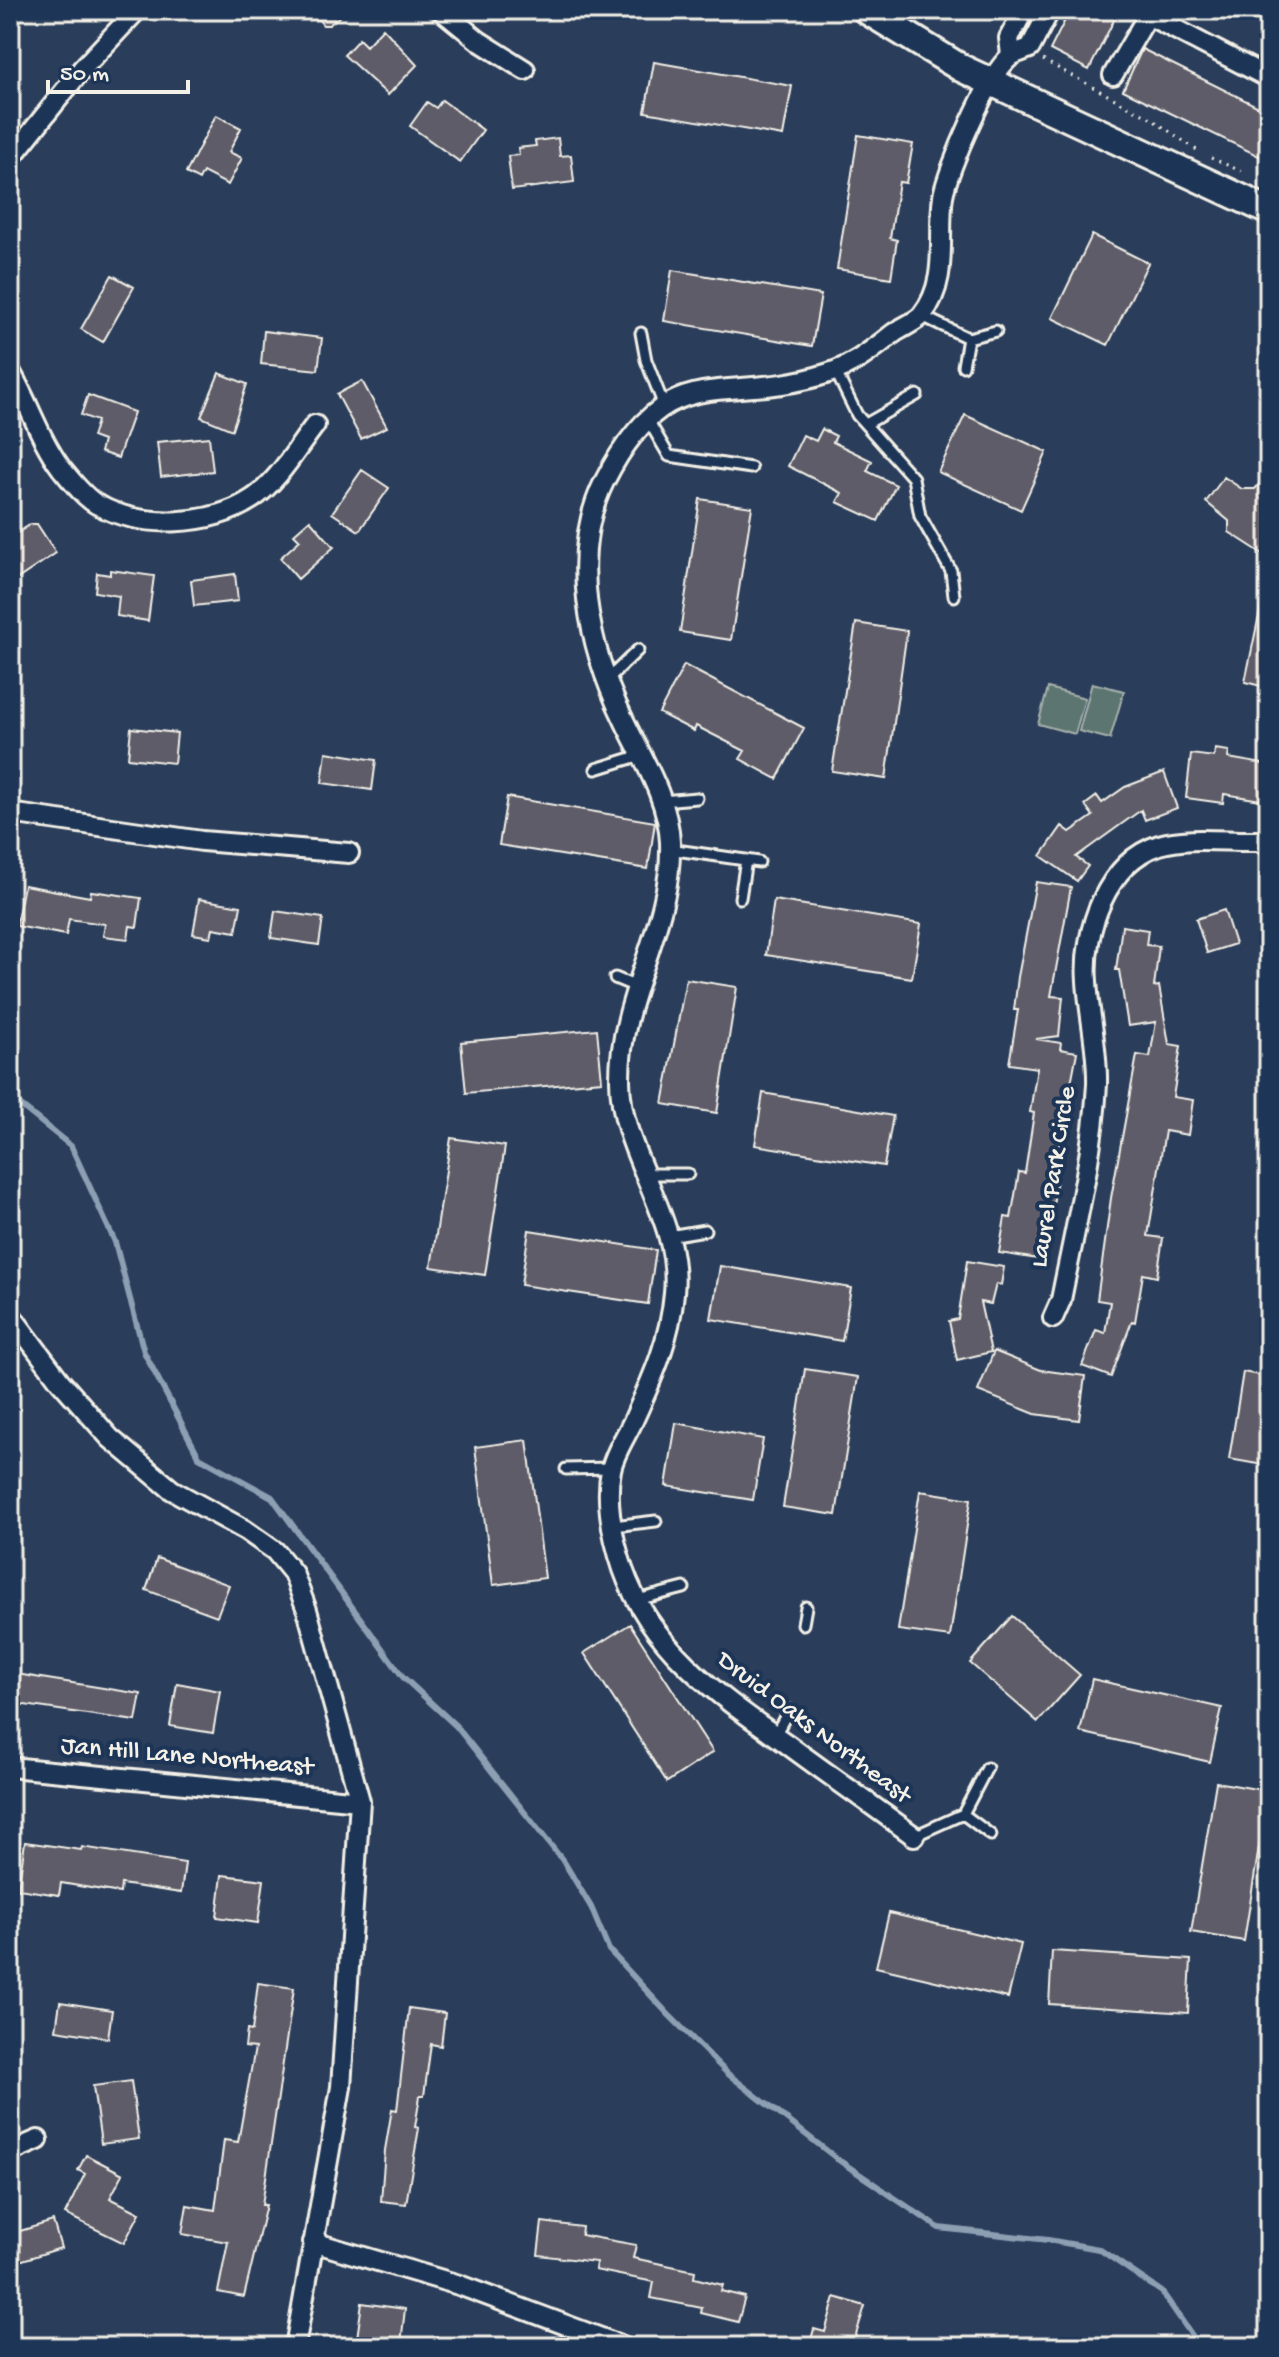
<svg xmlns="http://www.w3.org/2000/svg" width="1279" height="2357" font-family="'Gochi Hand',sans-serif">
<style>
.green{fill:#5b7470;stroke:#a8b2ac;stroke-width:2}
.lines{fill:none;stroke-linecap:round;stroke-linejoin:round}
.stream{stroke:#8d9fb2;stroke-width:6}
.building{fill:#5e5c69;stroke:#f4f1e8;stroke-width:2}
.lane-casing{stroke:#f4f1e8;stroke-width:15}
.street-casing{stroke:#f4f1e8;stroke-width:24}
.secondary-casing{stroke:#f4f1e8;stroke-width:32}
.path{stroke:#f4f1e8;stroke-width:3;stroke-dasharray:2 6;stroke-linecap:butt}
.lane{stroke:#1d3557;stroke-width:9}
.street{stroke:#1d3557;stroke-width:18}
.secondary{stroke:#1d3557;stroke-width:26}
.labels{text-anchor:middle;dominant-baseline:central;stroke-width:8;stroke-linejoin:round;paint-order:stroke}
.street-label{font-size:26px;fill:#f4f1e8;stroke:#1d3557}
</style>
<rect width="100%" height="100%" fill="#2a3d5b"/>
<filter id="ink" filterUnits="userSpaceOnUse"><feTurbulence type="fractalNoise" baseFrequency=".0125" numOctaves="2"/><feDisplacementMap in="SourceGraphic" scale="16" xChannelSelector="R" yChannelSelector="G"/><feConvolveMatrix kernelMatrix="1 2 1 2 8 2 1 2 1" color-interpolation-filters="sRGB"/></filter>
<g filter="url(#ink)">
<!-- green -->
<path class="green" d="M1092 683 1124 691 1110 739 1079 731Z
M1048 688 1085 698 1075 734 1038 724Z"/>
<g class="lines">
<!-- stream -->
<path class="stream" d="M10 1097 71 1146 115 1242 144 1352 199 1457 272 1497 403 1677 456 1726 564 1862 591 1907 609 1950 668 2014 728 2074 840 2161 939 2228 1048 2240 1099 2249 1162 2292 1200 2347"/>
</g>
<!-- building -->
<path class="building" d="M311 10H347L329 25H323Z
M1070 10H1119L1089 70 1050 50Z
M383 28 417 65 388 95 344 55 359 39 366 46Z
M1142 49 1269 112V161L1123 90Z
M654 62 792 86 783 136 645 112Z
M442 100 483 130 460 162 410 126 427 102 436 108Z
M216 115 241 128 229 152 242 158 228 185 203 172 199 180 186 173Z
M858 135 913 144 906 183 899 182 890 238 897 240 891 278 837 269Z
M558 138 560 156 571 155 574 182 512 190 508 156 519 155 518 148 536 146 535 141Z
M1092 235 1148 263 1108 345 1052 318Z
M672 270 821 295 812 346 664 321Z
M112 275 134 287 103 342 81 329Z
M264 331 322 338 318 370 261 364Z
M219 373 247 384 232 430 201 417Z
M362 381 387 427 361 439 337 394Z
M88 395 134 412 118 458 100 452 103 441 92 437 97 421 81 415Z
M965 415 1047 452 1021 510 938 472Z
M822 429 836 436 833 442 872 461 867 471 896 485 878 521 837 502 842 493 788 466 803 435 816 441Z
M209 437 213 471 161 477 157 442Z
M362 470 389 488 359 531 332 513Z
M1269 473V558L1229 532V521L1206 502 1224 477 1242 489H1255Z
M700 499 752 507 731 640 680 632Z
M310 520 334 547 298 579 280 558 300 540 294 534Z
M31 524H37L56 553 10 584V538Z
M110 570 154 576 148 621 117 616 119 596 95 592 97 573 110 575Z
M235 574 238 601 194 606 191 580Z
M1262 601 1269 602V688L1245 682Z
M856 623 907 631 886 779 832 771Z
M684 665 804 728 777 779 740 759 745 751 696 726 694 731 659 713Z
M131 728 177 733 174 763 128 758Z
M1215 749 1229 751 1228 758 1269 765 1267 801 1224 794 1223 803 1186 798 1191 754 1214 757Z
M326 752 376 760 372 790 322 783Z
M1164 772 1177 808 1145 820 1141 810 1076 857 1088 866 1077 881 1041 856 1062 826 1070 832 1093 816 1085 805 1097 796 1102 803 1125 787Z
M507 797 655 822 648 869 499 845Z
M1036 882 1071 887 1051 996 1063 997 1059 1036 1036 1039 1061 1043 1060 1049 1077 1052 1053 1177 1057 1178 1045 1260 999 1253 1005 1217 1011 1218 1019 1172 1025 1173 1034 1113 1030 1112 1037 1068 1009 1064 1018 1010H1014L1018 977Z
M24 885 90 897 91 891 141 898 137 927 130 926 128 939 103 936 105 924 69 919 66 935 16 926Z
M199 899 241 906 236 932 213 928 211 937 193 934Z
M774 900 921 924 912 978 766 955Z
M1224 910 1235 944 1207 953 1196 919Z
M275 911 323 918 319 945 271 938Z
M1122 926 1148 930 1146 945 1159 946 1154 987 1159 986 1169 1044 1181 1046 1173 1097 1193 1100 1188 1135 1165 1131 1148 1236 1163 1238 1157 1277 1143 1274 1135 1322 1132 1321 1111 1377 1082 1366 1096 1330 1105 1333 1110 1302 1097 1300 1111 1198 1137 1055 1150 1057 1156 1022 1128 1026 1119 970H1116Z
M686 979 737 987 717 1113 663 1104Z
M597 1029 602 1081 466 1093 461 1042Z
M763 1093 893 1116 884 1166 755 1145Z
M451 1138 505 1146 485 1275 431 1267Z
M529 1230 656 1250 648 1304 521 1285Z
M967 1261 1004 1267 1001 1285 996 1284 991 1304 980 1302 991 1352 957 1360 949 1321 958 1319Z
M720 1266 851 1288 842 1341 711 1319Z
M994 1351 1041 1370 1085 1376 1079 1420 1035 1414 978 1391Z
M805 1369 858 1377 836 1515 783 1507Z
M1243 1372 1269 1377V1466L1229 1459Z
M676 1423 763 1439 753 1500 666 1486Z
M527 1440 545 1578 493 1585 475 1447Z
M920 1491 971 1499 950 1637 898 1630Z
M157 1558 229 1585 217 1616 146 1590Z
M1012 1616 1080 1675 1038 1722 970 1663Z
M630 1624 713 1752 667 1782 584 1653Z
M10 1673 141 1694 136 1721 10 1703Z
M1092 1679 1222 1708 1210 1762 1080 1732Z
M177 1683 220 1691 213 1733 170 1726Z
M1216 1782 1268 1791 1244 1941 1191 1932Z
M25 1842 81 1850 82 1847 185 1863 181 1893 121 1884 120 1893 61 1883 59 1895 18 1889Z
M222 1875 264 1880 258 1923 217 1917Z
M889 1913 1021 1944 1008 1998 876 1967Z
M1052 1951 1191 1960 1188 2013 1049 2004Z
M258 1983 294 1988 262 2205H266L244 2297 218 2292 228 2242 182 2234 187 2205 215 2210 224 2140 238 2142 255 2048 245 2047 247 2030 252 2031Z
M60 2002 112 2010 108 2038 56 2030Z
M409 2008 445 2013 441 2046 431 2044 424 2096H420L415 2127 419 2128 406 2204 381 2201 385 2150 392 2109 397 2110Z
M131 2081 139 2139 101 2144 93 2086Z
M86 2155 123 2174 110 2198 140 2213 124 2243 65 2214 85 2174 78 2170Z
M53 2221 61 2248 10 2264V2234Z
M542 2222 582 2227 581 2235 636 2245 633 2258 695 2271 694 2278 723 2285 721 2291 745 2297 738 2322 701 2313 702 2308 651 2298 654 2282 595 2270 596 2262 538 2255Z
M835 2297 865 2306 854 2341 861 2343 860 2347H809L814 2329 825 2332Z
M362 2303 405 2309 401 2343 357 2338Z"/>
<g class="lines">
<defs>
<path id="lane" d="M922 316 968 338 963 366
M641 333 646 360 664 406
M968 338 996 331
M835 370 857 415 913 478 920 516 951 571 954 596
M648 420 669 456 751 468
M866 424 917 395
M607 680 638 650
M596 769 641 755
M661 801 697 798
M669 849 759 862
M740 898 746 860
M615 978 634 986
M646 1174H688
M669 1236 705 1230
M566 1469 611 1468
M613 1526 656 1521
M637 1600 684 1588
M803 1624 806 1607
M775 1735 789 1710
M963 1814 991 1835
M914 1836 963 1814 987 1768"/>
<path id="street" d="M441 10 479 41 525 70
M1148 15 1269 78
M1011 55 1009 38 1024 10
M1113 75 1151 10
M10 159 82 69 137 10
M10 371C29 403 39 438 61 468 70 479 86 500 100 506 143 529 211 526 252 499 277 483 297 448 315 425
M10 813 202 841 349 853
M10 1314 60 1381 110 1438 172 1490 245 1530 275 1551 293 1573 307 1610 360 1801 341 2087 295 2347
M1053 1318 1061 1300C1075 1229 1093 1156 1097 1084 1098 1050 1089 1015 1087 981 1083 931 1107 862 1159 845 1188 836 1227 842 1257 841L1269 844
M10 1767 360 1801
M914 1836C872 1805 829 1775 787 1744 721 1697 651 1650 623 1569 613 1539 605 1501 611 1470 614 1453 627 1435 634 1419 653 1377 670 1340 674 1293 682 1217 620 1155 620 1080 619 996 673 925 670 842 668 797 641 757 623 718 589 648 568 555 604 482 669 353 723 408 829 373 856 364 873 349 894 333 902 327 916 322 922 315 950 280 937 235 943 196 948 169 989 73 1010 57 1013 54 1025 50 1030 48L1050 10
M10 2152 38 2140
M313 2242 459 2285 625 2347"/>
<path id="secondary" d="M866 10 961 68 1269 211"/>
</defs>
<!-- lane casing -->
<use href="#lane" class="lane-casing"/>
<!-- street casing -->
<use href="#street" class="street-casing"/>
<!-- secondary casing -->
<use href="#secondary" class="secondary-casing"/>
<!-- path -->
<path class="path" d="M1043 60 1150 118 1201 153
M1211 158 1241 171"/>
<!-- lane -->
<use href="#lane" class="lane"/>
<!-- street -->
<use href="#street" class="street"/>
<!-- secondary -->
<use href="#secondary" class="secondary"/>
</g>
</g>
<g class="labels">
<!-- street labels -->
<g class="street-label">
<text transform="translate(1055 1177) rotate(-81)">Laurel Park Circle</text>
<text transform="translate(813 1729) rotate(37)">Druid Oaks Northeast</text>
<text transform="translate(187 1758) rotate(5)">Jan Hill Lane Northeast</text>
</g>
</g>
<!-- margin -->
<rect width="1279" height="2357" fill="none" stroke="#1d3557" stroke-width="40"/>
<rect x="20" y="20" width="1239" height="2317" fill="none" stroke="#f4f1e8" stroke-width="3" filter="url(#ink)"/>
<!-- scale -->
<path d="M48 80v12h140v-12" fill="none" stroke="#f4f1e8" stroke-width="4"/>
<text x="60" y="80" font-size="24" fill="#f4f1e8" stroke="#1d3557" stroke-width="6" paint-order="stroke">50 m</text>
</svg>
